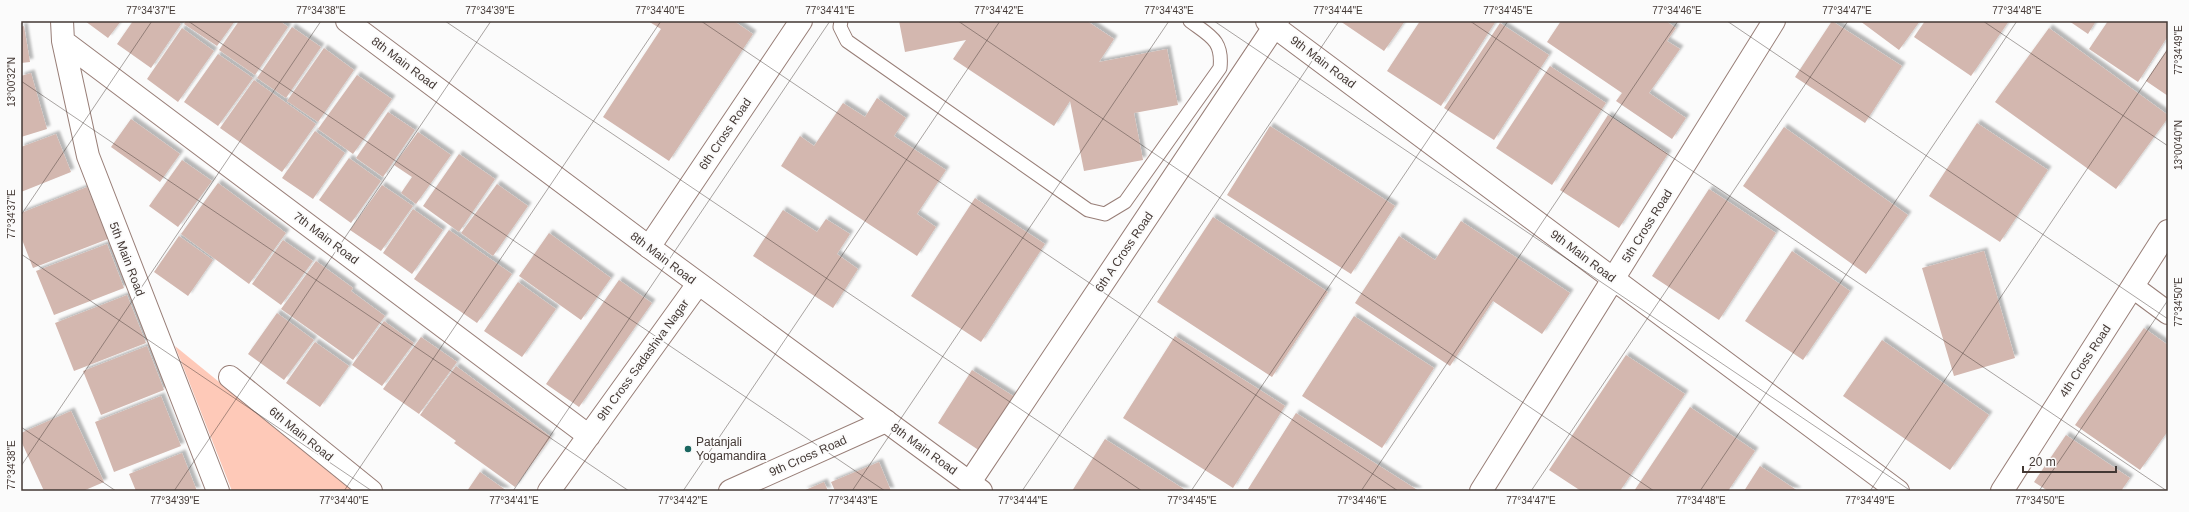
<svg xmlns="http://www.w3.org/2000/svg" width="2189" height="512" font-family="Helvetica,sans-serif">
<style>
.green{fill:#fec9b8}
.building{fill:#d3b7af;filter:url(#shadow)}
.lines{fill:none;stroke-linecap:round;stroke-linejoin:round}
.lane-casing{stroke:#987e77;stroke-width:15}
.street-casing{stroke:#987e77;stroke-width:24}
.secondary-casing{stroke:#987e77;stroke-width:24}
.lane{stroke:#fff;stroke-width:13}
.street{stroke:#fff;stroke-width:22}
.secondary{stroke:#fff;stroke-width:22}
.ticks{fill:none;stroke:#433834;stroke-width:1;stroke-opacity:0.45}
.poi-dot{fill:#1a6660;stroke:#fbfbfb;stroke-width:1.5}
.labels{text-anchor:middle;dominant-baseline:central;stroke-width:4;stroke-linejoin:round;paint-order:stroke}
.street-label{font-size:12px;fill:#433834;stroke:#fbfbfb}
.poi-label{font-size:12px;fill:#433834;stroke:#fbfbfb;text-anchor:start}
.neatline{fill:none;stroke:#433834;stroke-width:1.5}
.ticks-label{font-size:10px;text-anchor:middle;fill:#433834}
</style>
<defs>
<filter id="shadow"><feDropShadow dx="3.5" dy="-3.5" stdDeviation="1" flood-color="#0004"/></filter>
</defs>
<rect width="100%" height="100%" fill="#fbfbfb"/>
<!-- green -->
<path class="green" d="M175 346 353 491H232Z"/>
<!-- building -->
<path class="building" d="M85 21H121L108 38Z
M133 21H177L181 24 151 68 117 44Z
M186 21H235L217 46 184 24Z
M239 21H280L288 27 255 75 219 50Z
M648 21H734L753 34 669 161 603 117 661 29Z
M899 21H1087L1114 39 1099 62 1167 49 1178 105 1134 113 1143 160 1084 171 1070 101 1054 126 953 59 966 40 905 52Z
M1340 21H1405L1384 51Z
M1420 21H1496L1441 106 1387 71Z
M1561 21H1666L1676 28 1667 41 1680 49 1649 93 1686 118 1672 139 1616 101 1622 93 1547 42Z
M1832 21 1902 66 1865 123 1795 77Z
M1860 21H1920L1899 50Z
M1925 21H2009L1971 76 1914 37Z
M2069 21H2096L2088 34Z
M2108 21H2168V36L2138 82 2089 49Z
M1500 23 1549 55 1494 140 1444 108Z
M24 26 30 62 21 63V27Z
M292 27 321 47 286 98 257 78Z
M182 28 214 51 178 102 147 79Z
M2049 28 2168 115V118L2116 189 1995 102Z
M324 48 354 70 318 122 287 101Z
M2168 48V96L2146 81Z
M218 54 253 78 218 126 184 102Z
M1550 66 1606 103 1552 185 1496 148Z
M31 73 47 129 21 137V76Z
M357 75 392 99 353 154 318 129Z
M254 80 316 124 282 172 220 128Z
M877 98 906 118 894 136 946 170 917 214 936 227 917 256 781 166 800 136 814 146 843 103 865 117Z
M388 112 415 130 383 177 356 158Z
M1608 115 1668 154 1619 228 1560 190Z
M131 119 180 154 160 182 111 147Z
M1977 123 2048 170 2000 242 1929 196Z
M1270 126 1395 206 1351 274 1227 195Z
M1784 127 1908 215 1866 274 1743 186Z
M315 131 345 153 313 199 282 178Z
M418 132 451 155 416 204 401 193 412 177 394 165Z
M56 134 71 172 21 192V147Z
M459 154 495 179 459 232 423 206Z
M349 158 381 181 351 223 319 200Z
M182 160 212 181 178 227 149 206Z
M218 183 286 233 249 284 181 234Z
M497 184 528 206 493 256 461 233Z
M382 185 413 206 381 251 350 230Z
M87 187 108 239 33 268 21 237V213Z
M1709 189 1776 233 1719 320 1652 276Z
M975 198 1045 244 981 342 911 296Z
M413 209 443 230 412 274 383 253Z
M783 210 817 232 826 219 850 234 837 254 858 269 833 308 753 256Z
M1213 217 1328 292 1272 377 1157 302Z
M1461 221 1570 293 1542 334 1493 301 1450 366 1355 303 1399 236 1435 260Z
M449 230 512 274 477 323 414 279Z
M549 233 611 278 581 320 519 276Z
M179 236 213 260 188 296 154 272Z
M283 240 313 261 281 305 252 284Z
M107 244 124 288 54 315 36 271Z
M1792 251 1850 291 1803 360 1745 321Z
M1984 251 2015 358 1954 376 1922 268Z
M316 261 353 288 351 291 385 316 353 360 281 309Z
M619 280 652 303 579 407 546 384Z
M518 282 556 309 522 357 484 331Z
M127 295 146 343 74 371 55 323Z
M277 313 314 340 284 380 248 354Z
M1354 316 1434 368 1382 448 1302 396Z
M384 321 414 343 382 386 352 365Z
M2144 328 2168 345V431L2140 470 2075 425Z
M1175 336 1285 406 1233 488 1123 418Z
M421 337 457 362 419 414 383 389Z
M1882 340 1989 415 1950 470 1843 396Z
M315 342 349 366 320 407 286 383Z
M147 346 164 390 101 415 83 371Z
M1626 355 1685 394 1620 491H1581L1549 470Z
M456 366 551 437 515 487 454 443 456 441 420 415Z
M972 370 1018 399 983 453 938 423Z
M161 396 181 446 114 472 95 422Z
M1690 407 1755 451 1728 491H1634Z
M71 411 104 482 83 491H44L21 441V433Z
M1296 413 1419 491H1251L1248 489Z
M2066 435 2130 478 2121 491H2048L2034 482Z
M1105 439 1187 491H1072Z
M182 453 197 491H136L129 474Z
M879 462 891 491H835L831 482Z
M1760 466 1798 491H1744Z
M480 472 507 491H467Z
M824 482 828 491H803Z"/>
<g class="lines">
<defs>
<path id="lane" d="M841 21 840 27 847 41 1088 210 1105 214 1125 202 1220 68C1223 40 1210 36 1190 21"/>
<path id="street" d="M62 21 63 41 88 156 218 491
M1267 21 1898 491
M63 41 589 436
M649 247 801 21
M2133 287 2168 313
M230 377 371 491
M970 482 1278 21
M549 491 698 284
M730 491 886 421
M1481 491 1774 21
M2002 491 2168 231"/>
<path id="secondary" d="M347 21 649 247 981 491"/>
</defs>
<!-- lane casing -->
<use href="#lane" class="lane-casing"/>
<!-- street casing -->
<use href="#street" class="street-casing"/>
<!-- secondary casing -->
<use href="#secondary" class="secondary-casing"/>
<!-- lane -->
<use href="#lane" class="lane"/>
<!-- street -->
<use href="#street" class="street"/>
<!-- secondary -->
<use href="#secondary" class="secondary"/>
</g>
<!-- ticks -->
<path class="ticks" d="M188 21 885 491M445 21 1142 491M701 21 1398 491M958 21 1654 491M1214 21 1911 491M1470 21 2167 491M1727 21 2168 319M1983 21 2168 146M21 81 629 491M21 215 152 21M21 254 372 491M21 427 116 491M21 466 321 21M174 491 491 21M344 491 661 21M513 491 830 21M683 491 1000 21M852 491 1169 21M1022 491 1339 21M1191 491 1508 21M1361 491 1678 21M1531 491 1848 21M1700 491 2017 21M1870 491 2168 49M2039 491 2168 300"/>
<!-- markers -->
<circle class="poi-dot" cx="688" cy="449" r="4"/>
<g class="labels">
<!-- street labels -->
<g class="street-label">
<text transform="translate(1323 62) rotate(37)">9th Main Road</text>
<text transform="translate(404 63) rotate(37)">8th Main Road</text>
<text transform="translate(725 134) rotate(-56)">6th Cross Road</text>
<text transform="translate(1647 226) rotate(-58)">5th Cross Road</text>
<text transform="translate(326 238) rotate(37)">7th Main Road</text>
<text transform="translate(1124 252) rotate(-56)">6th A Cross Road</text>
<text transform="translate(1583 256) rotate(37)">9th Main Road</text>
<text transform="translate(663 258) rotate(37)">8th Main Road</text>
<text transform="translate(127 259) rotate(69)">5th Main Road</text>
<text transform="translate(643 360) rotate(-54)">9th Cross Sadashiva Nagar</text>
<text transform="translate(2085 361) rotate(-57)">4th Cross Road</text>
<text transform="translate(301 434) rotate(39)">6th Main Road</text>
<text transform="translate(924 449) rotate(36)">8th Main Road</text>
<text transform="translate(808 456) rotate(-24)">9th Cross Road</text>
</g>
<!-- poi labels -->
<g class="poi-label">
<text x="696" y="442">Patanjali<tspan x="696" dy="14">Yogamandira</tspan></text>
</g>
</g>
<!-- border -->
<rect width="2189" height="512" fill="none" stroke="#fbfbfb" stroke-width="44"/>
<!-- scale -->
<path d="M2023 466v6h93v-6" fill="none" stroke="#433834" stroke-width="2"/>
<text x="2029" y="466" font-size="12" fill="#433834" stroke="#fbfbfb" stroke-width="3" paint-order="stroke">20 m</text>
<rect x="22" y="22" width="2145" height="468" class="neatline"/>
<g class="ticks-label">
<text x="151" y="14">77°34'37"E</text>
<text x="321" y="14">77°34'38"E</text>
<text x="490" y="14">77°34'39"E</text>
<text x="660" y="14">77°34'40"E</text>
<text x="830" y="14">77°34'41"E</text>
<text x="999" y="14">77°34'42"E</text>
<text x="1169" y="14">77°34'43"E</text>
<text x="1338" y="14">77°34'44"E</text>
<text x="1508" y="14">77°34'45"E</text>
<text x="1677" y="14">77°34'46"E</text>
<text x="1847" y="14">77°34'47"E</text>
<text x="2017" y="14">77°34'48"E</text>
<text transform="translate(2178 50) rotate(-90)" y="4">77°34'49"E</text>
<text transform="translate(11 82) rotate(-90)" y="4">13°00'32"N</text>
<text transform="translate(2178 145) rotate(-90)" y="4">13°00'40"N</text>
<text transform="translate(11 214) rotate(-90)" y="4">77°34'37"E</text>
<text transform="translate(2178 302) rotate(-90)" y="4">77°34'50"E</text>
<text transform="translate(11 465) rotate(-90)" y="4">77°34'38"E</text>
<text x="175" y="504">77°34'39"E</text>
<text x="344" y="504">77°34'40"E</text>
<text x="514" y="504">77°34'41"E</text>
<text x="683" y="504">77°34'42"E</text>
<text x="853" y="504">77°34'43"E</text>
<text x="1023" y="504">77°34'44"E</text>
<text x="1192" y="504">77°34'45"E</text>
<text x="1362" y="504">77°34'46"E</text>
<text x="1531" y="504">77°34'47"E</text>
<text x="1701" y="504">77°34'48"E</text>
<text x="1870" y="504">77°34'49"E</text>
<text x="2040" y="504">77°34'50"E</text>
</g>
</svg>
